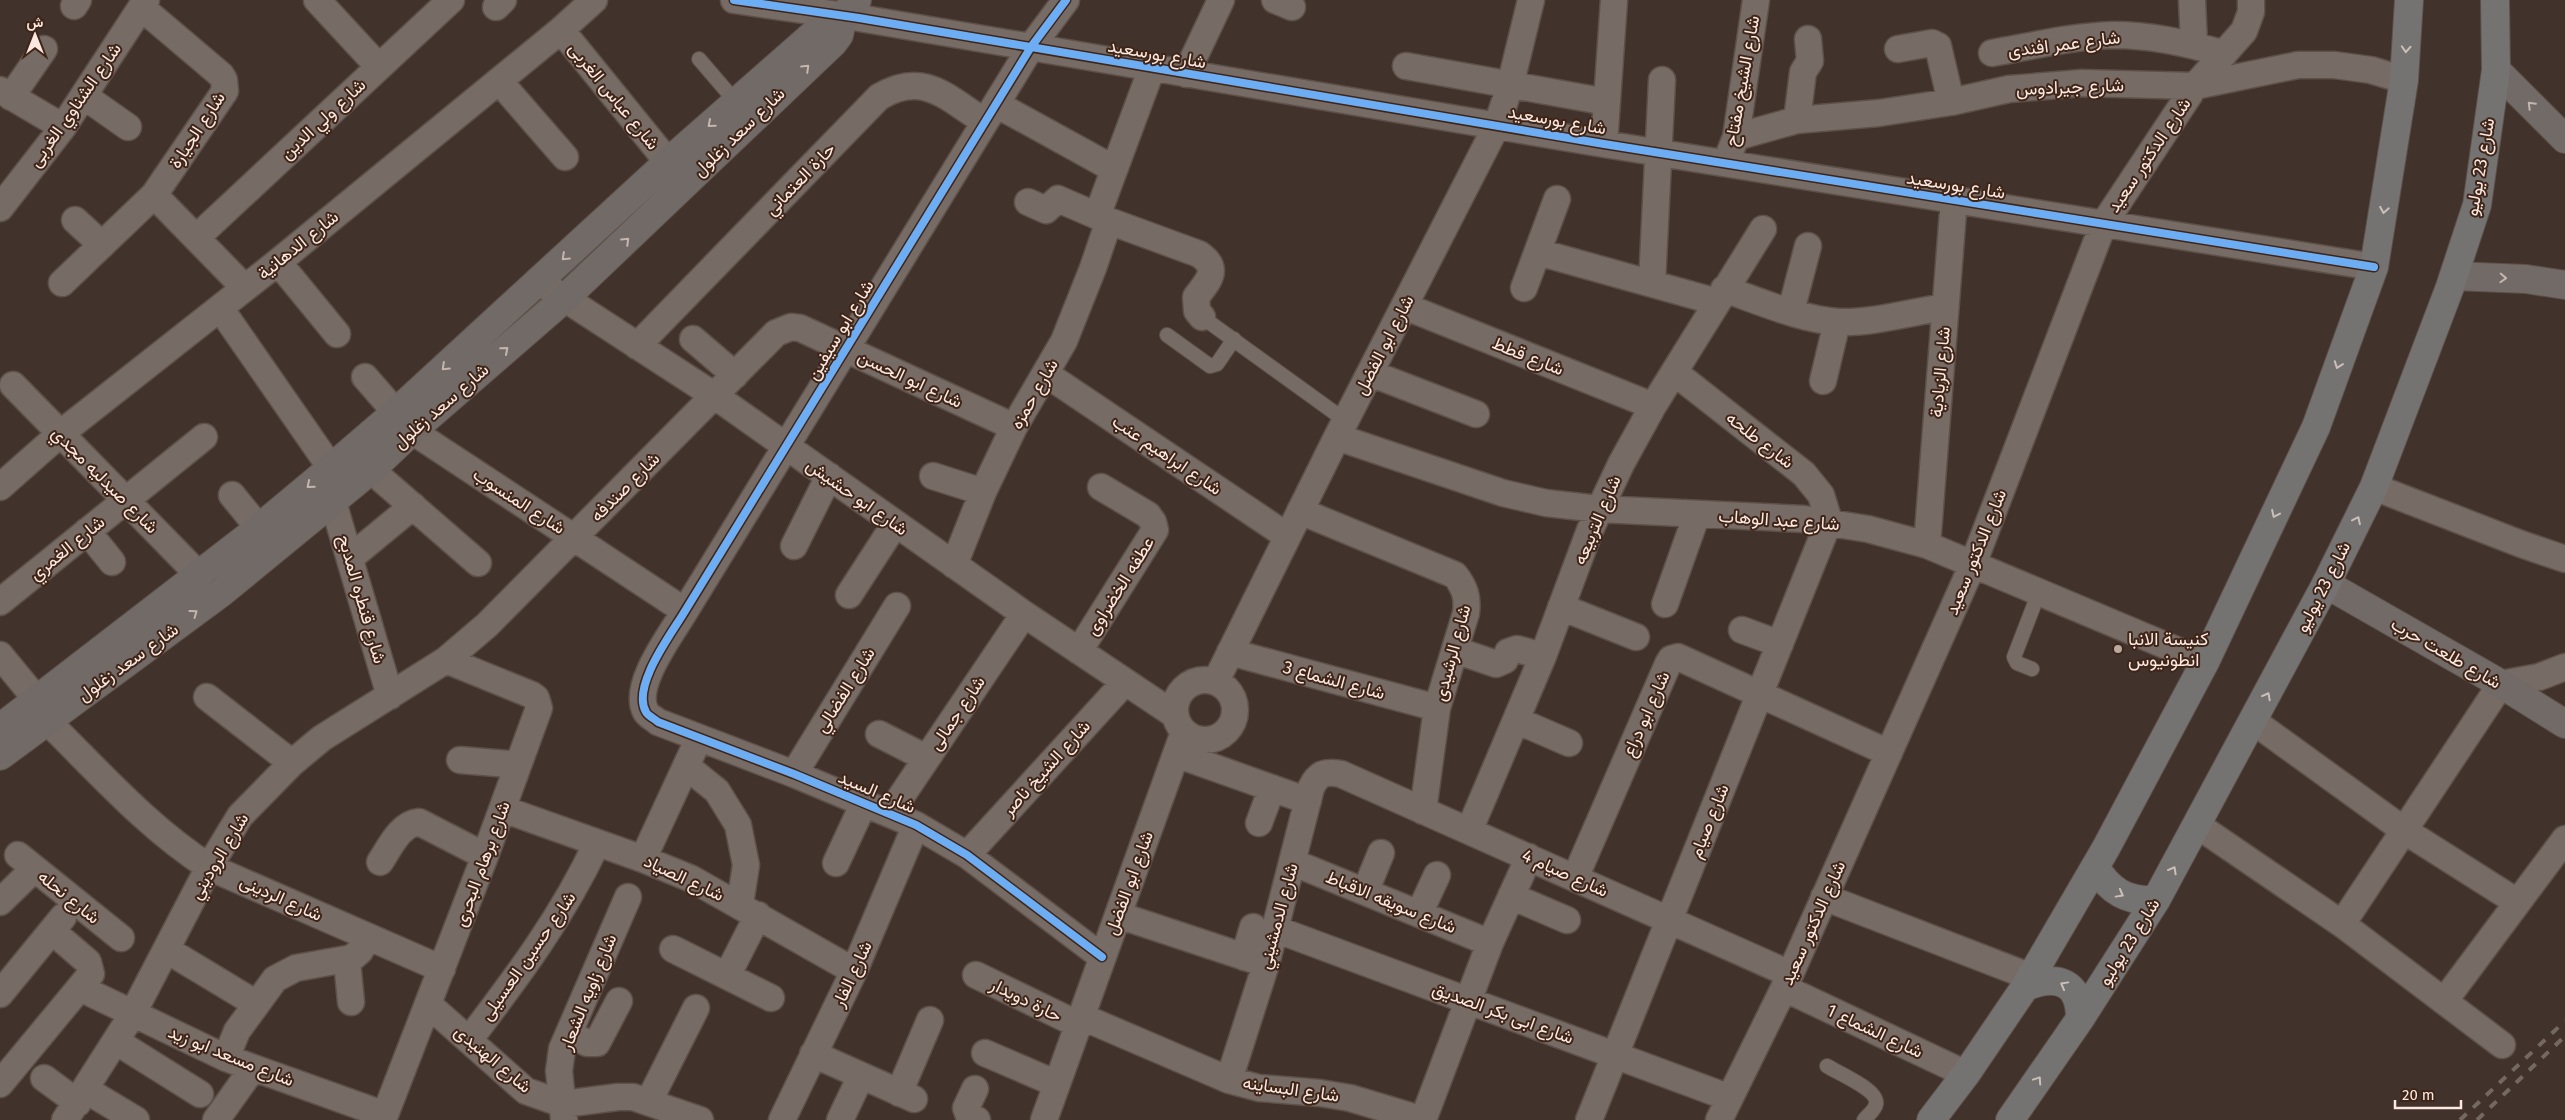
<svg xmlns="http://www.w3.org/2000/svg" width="2565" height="1120" font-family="'Fira Sans',Vazirmatn,sans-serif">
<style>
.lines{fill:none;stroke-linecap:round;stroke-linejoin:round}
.lane-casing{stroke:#5d5049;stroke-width:16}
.street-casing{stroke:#5d5049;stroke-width:29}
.secondary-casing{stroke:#5d5049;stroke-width:30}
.primary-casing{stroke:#5d5049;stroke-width:30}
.lane{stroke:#776b65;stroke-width:14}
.street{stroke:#776b65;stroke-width:26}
.secondary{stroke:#726a66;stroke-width:28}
.primary{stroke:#747372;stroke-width:28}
.rail{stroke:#746962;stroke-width:4;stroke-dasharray:9 9;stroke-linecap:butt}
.cycleway-casing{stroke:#3f2518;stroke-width:11}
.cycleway{stroke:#6dadf4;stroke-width:8}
.oneway{stroke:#ccbfba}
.oneway2{stroke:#c4b6af}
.poi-dot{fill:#baa8a1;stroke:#3f2518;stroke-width:2}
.labels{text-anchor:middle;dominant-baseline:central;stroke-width:4;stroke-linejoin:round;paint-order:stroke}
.street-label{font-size:18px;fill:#fbe8e0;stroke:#3f2518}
.poi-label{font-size:18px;fill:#fbe8e0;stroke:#3f2518;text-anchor:start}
</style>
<rect width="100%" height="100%" fill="#41322b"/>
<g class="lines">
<defs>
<path id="lane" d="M699 59 736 102
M1202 317 1346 421
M1167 335 1210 366 1217 364 1234 339
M2032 669 2017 663 2014 657 2039 592
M1827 1066C1838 1073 1879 1090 1876 1104 1875 1110 1868 1115 1864 1120"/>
<path id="street" d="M317 0 379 67
M734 0 859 18 1604 144 2374 267
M1066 0 1031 47 685 611C672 633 631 686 646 712 648 716 655 719 658 722L794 774 916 825 967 855 1102 957
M1275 0 1292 7
M2192 0 2194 44
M74 6 78 0
M496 7 503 0
M561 30 668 162
M1898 49 1932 43 1938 46 1951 102
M1992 53C2032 46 2074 36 2114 35 2152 35 2188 43 2224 54
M1406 66 1607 102
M1186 74 1221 0
M499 81 565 157
M0 90 63 127
M84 96 128 127
M11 97 44 49
M996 104 1114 169
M1797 120 1803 72 1810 61 1808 39
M1736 137 1797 120 1879 113 1951 102 2009 89 2082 83 2195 86 2298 65H2334L2371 70 2404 80
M1604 144 1614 0
M1730 152 1736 137 1756 0
M154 195 245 288
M1028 202 1046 210 1058 199 1109 221 1199 254C1221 269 1208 281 1196 297L1197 311 1202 317
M0 208 63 127 146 0
M1097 216 1152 68
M75 220 102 245
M196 238 451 0
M1538 252 1717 302
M278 262 337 334
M538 281 715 396 1024 614 1175 715
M62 283 154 195 225 91 224 80 221 75 142 8
M1652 283 1662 80
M1524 288 1557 199
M1724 289C1759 301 1802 320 1839 322 1874 323 1911 312 1945 307
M1404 306 1653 406
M220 308 331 468
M1791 311 1808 246
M693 339 735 375
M637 346 879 97C924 70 947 98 985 122
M1370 373 1476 414
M1046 374 1287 536
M365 377 412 431 685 611
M1823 381 1837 322
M13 385 199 575
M1337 437 1503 493 1546 503 1599 509 1804 519 1868 529 1927 545 2205 662
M371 470 478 563
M933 476 983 492
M0 487 60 434 278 262 561 30 594 0
M2374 487 2521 544 2565 559
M232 495 259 528
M333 502 390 696
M1300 511 1455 575C1465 588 1468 597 1466 613L1437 708 1423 811
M87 531 112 562
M1927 545 1954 199
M794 546 829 476
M350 558 413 506
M954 565 983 492 1014 427 1064 341 1093 268 1109 221
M849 595 895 524
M0 602 204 437
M1665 604 1697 514
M1561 607 1636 637
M1742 630 1780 644
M1455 650 1496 664 1505 660 1508 652 1517 649 1543 656
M1079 651 1155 530 1153 522 1148 515 1101 487
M1230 652 1437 708
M0 655 37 700
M1175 710a30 30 0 1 1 60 0a30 30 0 1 1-60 0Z
M1216 681 1337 437 1497 125 1510 86 1531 0
M207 697 292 763
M1516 720 1569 743
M47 721C99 772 148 828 209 867L442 969
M2253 721 2405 831 2517 902
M879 734 926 758
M1176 754 1308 801
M460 760 508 764 517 767
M686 766 717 791 738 825 746 865 740 904
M794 774 897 606
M503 809 643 859 692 879 854 971
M890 813 1024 614
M1259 823 1272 788
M2197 825 2342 924 2502 1045
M1469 831 1543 656 1590 530 1621 464 1653 406 1763 229
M18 855 121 938
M967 855 1125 682
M643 859 693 751
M380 862C390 847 400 824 419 822L485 856
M1292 862 1490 943
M836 863 864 803
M1575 878 1668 664 1671 659 1678 657 1889 753
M1365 892 1381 853
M1511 896 1567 920
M1824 897 2031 977
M0 902 34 869
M1419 914 1437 875
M1118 915 1266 964
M2342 924 2501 684 2539 677 2565 667
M1275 929 1730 1098
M673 949 771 998
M167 950 255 1003
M1244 957 1253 927
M347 961 351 1002
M976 975 1077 1024
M727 976 758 915
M80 988 226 1058 385 1115
M1784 988 1966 1074
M0 994 63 917
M2445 1000 2565 839
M429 1005 526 1091 563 1104 618 1097H633L700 1120
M1080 1016 1229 1080 1259 1088 1320 1093 1350 1098 1423 1120
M569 1033 587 1043H597L619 1001
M469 1040C517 977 563 916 597 843
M117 1042 200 1094
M985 1053 1057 1084
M813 1054 914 1099
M226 1058 237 1031 275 979 296 968 352 958 360 951 367 937
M44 1078 78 1103
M1229 1080 1266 964 1311 788C1318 773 1325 771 1341 774L1790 974
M0 1084 91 974 88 962 52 931
M975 1089 966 1108 969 1116 977 1120
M86 1090 136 1120
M899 1093 930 1020
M649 1101 696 1008
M564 1119 559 1071 562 1049 628 897
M65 1120 132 1015 209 867 240 816 292 763 322 738 446 660 487 625 776 333 791 327 800 328 1014 427
M216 1120 253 1068
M383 1120 485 856 539 708 536 698 532 695 446 660
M782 1120 854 971 916 825
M840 1120 861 1076
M1044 1120 1184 732
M1423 1120 1490 943 1529 857
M1589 1120 1829 521 1821 495 1804 474 1674 372
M1719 1120 1784 988 1973 564 2103 225 2195 86 2244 31 2251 12V0"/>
<path id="secondary" d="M2496 70 2565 139
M2454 276 2526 279 2565 285
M2326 584 2501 684 2565 724
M0 728 259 528 331 468 396 412 668 162 816 32 843 16 857 0
M0 756 221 593 371 470 412 431 564 299 833 43 839 35 843 16"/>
<path id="primary" d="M2095 867C2110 891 2127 902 2156 900
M2025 987C2057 974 2080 981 2080 1019
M1931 1120 1966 1074 2025 987 2106 848 2205 662 2316 427 2374 267 2404 80 2409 0
M2010 1120 2080 1019 2156 900 2326 584 2374 487 2450 287 2477 205 2496 70 2495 0"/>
</defs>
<!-- lane casing -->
<use href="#lane" class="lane-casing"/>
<!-- street casing -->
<use href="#street" class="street-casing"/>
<!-- secondary casing -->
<use href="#secondary" class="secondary-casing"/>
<!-- primary casing -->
<use href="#primary" class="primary-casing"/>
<!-- lane -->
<use href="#lane" class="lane"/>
<!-- street -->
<use href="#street" class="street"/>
<!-- secondary -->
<use href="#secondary" class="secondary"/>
<!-- primary -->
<use href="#primary" class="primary"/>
<!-- rail -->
<path class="rail" d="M2460 1120 2565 1021
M2477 1120 2565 1036"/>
<defs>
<path id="cycleway" d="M734 0 859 18 1604 144 2374 267
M1066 0 1031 47 685 611C672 633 631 686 646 712 648 716 655 719 658 722L794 774 916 825 967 855 1102 957"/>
</defs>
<!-- cycleway casing -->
<use href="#cycleway" class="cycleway-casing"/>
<!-- cycleway -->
<use href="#cycleway" class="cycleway"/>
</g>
<!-- one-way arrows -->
<defs><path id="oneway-chevron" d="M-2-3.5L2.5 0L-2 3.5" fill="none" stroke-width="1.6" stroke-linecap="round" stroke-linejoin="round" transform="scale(1.25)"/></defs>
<g class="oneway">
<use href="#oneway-chevron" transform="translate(2406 49) rotate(93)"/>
<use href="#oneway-chevron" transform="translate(2384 210) rotate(100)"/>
<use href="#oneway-chevron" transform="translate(2338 365) rotate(110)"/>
<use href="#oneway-chevron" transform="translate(2275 514) rotate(115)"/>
<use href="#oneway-chevron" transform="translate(2357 520) rotate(-64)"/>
<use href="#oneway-chevron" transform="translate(2267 696) rotate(-62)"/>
<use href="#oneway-chevron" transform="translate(2173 870) rotate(-61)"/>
<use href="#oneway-chevron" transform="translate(2120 894) rotate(29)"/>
<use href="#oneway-chevron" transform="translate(2064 985) rotate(-151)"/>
<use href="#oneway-chevron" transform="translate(2038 1080) rotate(-56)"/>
</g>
<g class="oneway2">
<use href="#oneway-chevron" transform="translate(806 68) rotate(-44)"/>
<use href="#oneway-chevron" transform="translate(2531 105) rotate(-135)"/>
<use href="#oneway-chevron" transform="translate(711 124) rotate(139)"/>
<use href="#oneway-chevron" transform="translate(626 241) rotate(-44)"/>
<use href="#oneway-chevron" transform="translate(565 257) rotate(137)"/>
<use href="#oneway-chevron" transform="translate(2503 278) rotate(2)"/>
<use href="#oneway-chevron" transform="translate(505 350) rotate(-41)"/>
<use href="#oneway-chevron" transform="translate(445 367) rotate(137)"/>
<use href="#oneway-chevron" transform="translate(310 485) rotate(140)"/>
<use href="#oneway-chevron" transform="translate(194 613) rotate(-36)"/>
</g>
<!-- markers -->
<circle class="poi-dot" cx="2118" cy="649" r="5"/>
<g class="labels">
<!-- street labels -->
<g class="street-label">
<text transform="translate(2064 44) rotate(-7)">شارع عمر افندى</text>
<text transform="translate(1157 54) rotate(10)">شارع بورسعيد</text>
<text transform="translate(1742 81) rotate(-80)">شارع الشيخ مفتاح</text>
<text transform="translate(2070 87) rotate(-2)">شارع جيرادوس</text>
<text transform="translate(614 96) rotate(51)">شارع عباس الغربى</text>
<text transform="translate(75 105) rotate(-55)">شارع الشناوي الغربى</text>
<text transform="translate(323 119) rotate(-43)">شارع ولي الدين</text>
<text transform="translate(1557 120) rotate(10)">شارع بورسعيد</text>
<text transform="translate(197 130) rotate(-57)">شارع الجيارة</text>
<text transform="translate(739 132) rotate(-44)">شارع سعد زغلول</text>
<text transform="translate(2149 155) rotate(-56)">شارع الدكتور سعيد</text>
<text transform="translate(2480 167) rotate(-80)">شارع 23 يوليو</text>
<text transform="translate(800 179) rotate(-46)">حارة العتماني</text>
<text transform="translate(1956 185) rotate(9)">شارع بورسعيد</text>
<text transform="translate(298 245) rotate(-39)">شارع الدهانية</text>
<text transform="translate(840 330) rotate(-59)">شارع ابو سيفين</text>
<text transform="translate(1384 345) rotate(-63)">شارع ابو الفضل</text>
<text transform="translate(1528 356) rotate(22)">شارع قطط</text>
<text transform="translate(1940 372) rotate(-85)">شارع الزيادية</text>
<text transform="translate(910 379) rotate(25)">شارع ابو الحسن</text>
<text transform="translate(1034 394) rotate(-60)">شارع حمزه</text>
<text transform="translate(441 406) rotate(-41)">شارع سعد زغلول</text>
<text transform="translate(1760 440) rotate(38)">شارع طلحه</text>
<text transform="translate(1167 455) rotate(34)">شارع ابراهيم عنب</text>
<text transform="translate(105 480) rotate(45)">شارع صيدليه مجدي</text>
<text transform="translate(625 487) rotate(-45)">شارع صندفه</text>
<text transform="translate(857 497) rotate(35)">شارع ابو حشيش</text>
<text transform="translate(519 501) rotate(33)">شارع المنسوب</text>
<text transform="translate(1597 520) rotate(-67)">شارع التربيعه</text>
<text transform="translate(1779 520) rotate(4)">شارع عبد الوهاب</text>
<text transform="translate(67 548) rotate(-39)">شارع الغمري</text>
<text transform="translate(1976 552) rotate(-68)">شارع الدكتور سعيد</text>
<text transform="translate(1120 586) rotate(-58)">عطفه الخضراوى</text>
<text transform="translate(2323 587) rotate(-63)">شارع 23 يوليو</text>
<text transform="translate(362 599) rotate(74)">شارع قنطره المدبح</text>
<text transform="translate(1452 653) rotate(-75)">شارع الرشيدى</text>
<text transform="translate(2446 653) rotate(30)">شارع طلعت حرب</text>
<text transform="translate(128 662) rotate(-36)">شارع سعد زغلول</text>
<text transform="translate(1334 680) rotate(15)">شارع الشماع 3</text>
<text transform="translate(845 690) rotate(-58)">شارع الفضالي</text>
<text transform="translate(957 713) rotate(-56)">شارع جمالى</text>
<text transform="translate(1646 714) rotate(-66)">شارع ابو دراع</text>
<text transform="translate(1046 768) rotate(-48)">شارع الشيخ ناصر</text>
<text transform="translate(877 792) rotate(23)">شارع السيد</text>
<text transform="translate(1709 821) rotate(-68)">شارع صيام</text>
<text transform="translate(219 856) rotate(-59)">شارع الروديني</text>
<text transform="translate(482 864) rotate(-70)">شارع برهام البحرى</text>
<text transform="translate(1565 873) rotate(24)">شارع صيام 4</text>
<text transform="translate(684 878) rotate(25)">شارع الصياد</text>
<text transform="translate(1129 883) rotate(-70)">شارع ابو الفضل</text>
<text transform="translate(69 897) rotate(39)">شارع نحله</text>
<text transform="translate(281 898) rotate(24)">شارع الردينى</text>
<text transform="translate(1391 902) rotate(22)">شارع سويقه الاقباط</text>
<text transform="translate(1278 916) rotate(-75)">شارع الدمشيني</text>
<text transform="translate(1813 923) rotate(-66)">شارع الدكتور سعيد</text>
<text transform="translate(2129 942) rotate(-58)">شارع 23 يوليو</text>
<text transform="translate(528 956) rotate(-55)">شارع حسين العسيلى</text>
<text transform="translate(852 974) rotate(-65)">شارع الفار</text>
<text transform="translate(588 992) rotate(-68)">شارع زاويه الشعار</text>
<text transform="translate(1026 1000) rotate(26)">حارة دويدار</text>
<text transform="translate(1503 1013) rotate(20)">شارع ابى بكر الصديق</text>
<text transform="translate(1875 1031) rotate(25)">شارع الشماع 1</text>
<text transform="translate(231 1056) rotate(22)">شارع مسعد ابو زيد</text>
<text transform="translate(493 1059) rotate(40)">شارع الهنيدى</text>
<text transform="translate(1291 1089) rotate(8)">شارع البساينه</text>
</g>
<!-- poi labels -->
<g class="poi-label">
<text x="2128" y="639">كنيسة الانبا<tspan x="2128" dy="21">انطونيوس</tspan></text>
</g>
</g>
<!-- north arrow -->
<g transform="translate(35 35)" stroke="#3f2518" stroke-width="4" paint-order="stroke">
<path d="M0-4L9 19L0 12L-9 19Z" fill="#fbe8e0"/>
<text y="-8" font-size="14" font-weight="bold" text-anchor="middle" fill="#fbe8e0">ش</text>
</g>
<!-- scale -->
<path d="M2395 1100v8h66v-8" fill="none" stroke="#fbe8e0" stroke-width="2.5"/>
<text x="2402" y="1100" font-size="15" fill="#fbe8e0" stroke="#3f2518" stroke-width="4" paint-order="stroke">20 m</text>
</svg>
